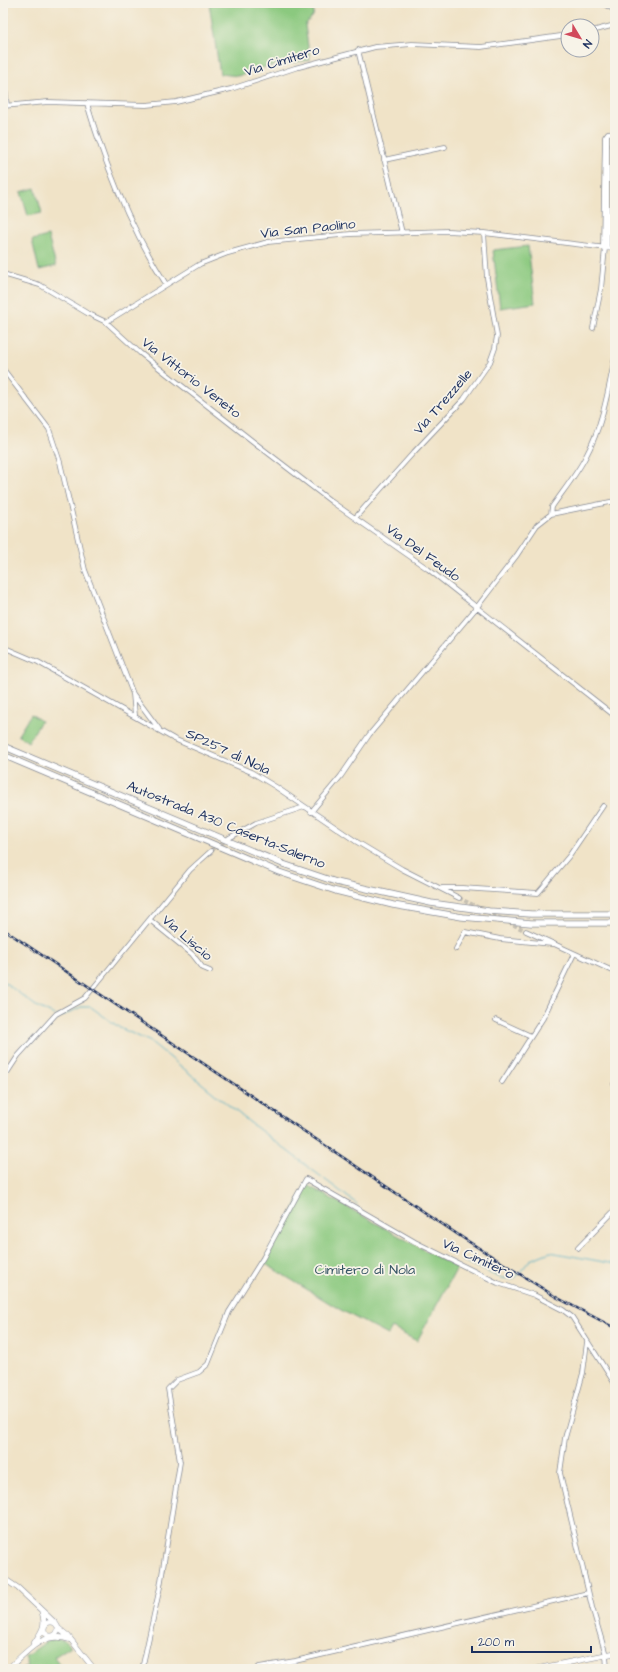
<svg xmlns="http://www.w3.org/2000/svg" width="618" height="1672" font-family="'Architects Daughter',sans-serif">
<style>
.green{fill:#8bc97f;stroke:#537c6e}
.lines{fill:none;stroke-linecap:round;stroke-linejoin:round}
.stream{stroke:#43aac3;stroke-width:1}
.minor-tunnel{stroke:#c5bfb2;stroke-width:4;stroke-dasharray:4 2;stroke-linecap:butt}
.minor-casing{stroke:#868992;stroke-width:5.5}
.major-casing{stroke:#868992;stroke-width:6}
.highway-casing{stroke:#868992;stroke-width:7}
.minor{stroke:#fff;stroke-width:4}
.major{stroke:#fff;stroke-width:5}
.highway{stroke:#fff;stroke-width:5.5}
.rail-casing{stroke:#1b2f5e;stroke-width:2.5}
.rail{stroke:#f7f3e8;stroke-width:1;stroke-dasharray:3;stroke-linecap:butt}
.labels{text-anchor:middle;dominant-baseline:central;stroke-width:3.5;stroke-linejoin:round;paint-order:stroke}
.street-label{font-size:14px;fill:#1b2f5e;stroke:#f7f3e8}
.park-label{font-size:14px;fill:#375666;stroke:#f7f3e8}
</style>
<rect width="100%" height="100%" fill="#f7f3e8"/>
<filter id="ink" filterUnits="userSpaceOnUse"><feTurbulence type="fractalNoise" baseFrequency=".025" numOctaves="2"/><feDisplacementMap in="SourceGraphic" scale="8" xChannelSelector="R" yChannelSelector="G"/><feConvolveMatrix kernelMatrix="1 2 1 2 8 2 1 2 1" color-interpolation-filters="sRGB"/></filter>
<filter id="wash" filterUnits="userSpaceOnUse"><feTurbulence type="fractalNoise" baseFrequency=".012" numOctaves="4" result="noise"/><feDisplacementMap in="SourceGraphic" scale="16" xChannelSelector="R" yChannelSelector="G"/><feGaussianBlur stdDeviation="0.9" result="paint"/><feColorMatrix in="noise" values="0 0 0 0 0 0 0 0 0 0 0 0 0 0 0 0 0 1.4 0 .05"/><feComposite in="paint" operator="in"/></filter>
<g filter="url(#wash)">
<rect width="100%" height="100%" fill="#f0e3c7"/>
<!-- green -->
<path class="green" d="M209 3H307L314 10 313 16 305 25 310 60 265 67 238 76 220 74Z
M35 188 42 213 28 216 21 192Z
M48 236 56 266 39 270 32 240Z
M528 246 535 303 500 308 493 250Z
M31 714 41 721 28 742 18 735Z
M307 1185 457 1268 417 1341 392 1328 388 1335 339 1309 264 1263Z
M55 1639 64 1640 71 1646 54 1657 62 1667 59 1669H23L28 1666 25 1657 47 1641Z"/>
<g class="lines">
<!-- stream -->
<path class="stream" d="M3 981 36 1006 54 1015
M57 1016H62L81 1007H91L120 1028 151 1042 248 1121 357 1204
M461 1260 501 1278 511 1279 516 1277 530 1260 550 1252 615 1264"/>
</g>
</g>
<g filter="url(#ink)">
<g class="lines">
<!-- minor-tunnel -->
<path class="minor-tunnel" d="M211 851 228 839
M459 898 479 908
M487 912 502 919
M508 922 526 931"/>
<defs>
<path id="minor" d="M602 3 615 10
M592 31 615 25
M358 50 402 233
M3 71 7 106
M87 103C92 122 99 141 106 161 122 204 141 245 166 284
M3 106 48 102 146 105 176 102 231 89 295 68 375 47 412 44 481 47 568 35
M607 135V248
M384 160 445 147
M603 248 605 137 608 133 615 132
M3 274 40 285 87 313 106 322 140 353 255 443 332 502 428 569 615 716
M106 322 200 264 228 253 268 242 351 234 448 231 484 233 615 249
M593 328 601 289 605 248
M3 369 49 429 60 462 85 570 133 694 159 729
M551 514 552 507C563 491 576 475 585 458 602 427 608 392 615 357
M355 518 414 452 464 399 490 362 495 348 497 336 487 278 484 233
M3 647 38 662 174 739 251 772 276 787 357 842 402 869 459 898
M133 694 135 715
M311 812 341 776 369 735 477 607 517 555 537 525 551 514 615 501
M229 838 256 823 304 807
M442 888H462L538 893 569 856 603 806
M150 920 192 954 203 968 210 971
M526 931 615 972
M456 949 465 932 500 939 552 944
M496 1020 531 1036
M3 1079 18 1056 56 1014 85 998 190 870 211 851
M502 1082 543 1018 574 954
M614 1084 615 1085
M578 1248 615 1210
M587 1342 583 1373 565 1438 560 1473 592 1607 606 1655 607 1669
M259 1667 295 1661 588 1593
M142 1669 160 1587 180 1462 168 1389 177 1380 199 1372 208 1364 229 1312 263 1258 306 1179 415 1242 498 1283 534 1295 563 1310 572 1317 615 1384"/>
<path id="major" d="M3 1578 18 1588 54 1622
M44 1629a7 7 0 1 1 14 0a7 7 0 1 1-14 0Z
M58 1628 68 1636 94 1669
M33 1645C41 1632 47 1627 42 1612
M8 1669C26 1652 44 1629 71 1640
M536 1669 615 1653"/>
<path id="highway" d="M3 746 283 864 336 882 431 903 489 911 531 914H615
M3 755 279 872 336 891 393 905 462 917 531 923H615"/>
</defs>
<!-- minor casing -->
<use href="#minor" class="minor-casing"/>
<!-- major casing -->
<use href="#major" class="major-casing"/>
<!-- highway casing -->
<use href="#highway" class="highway-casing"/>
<!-- minor -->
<use href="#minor" class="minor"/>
<!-- major -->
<use href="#major" class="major"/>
<!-- highway -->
<use href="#highway" class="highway"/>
<defs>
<path id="rail" d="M3 929 463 1238 556 1297 615 1328"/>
</defs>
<!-- rail casing -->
<use href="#rail" class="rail-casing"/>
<!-- rail -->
<use href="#rail" class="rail"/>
</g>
</g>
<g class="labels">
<!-- street labels -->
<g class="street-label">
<text transform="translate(282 61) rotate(-17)">Via Cimitero</text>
<text transform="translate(308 229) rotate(-6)">Via San Paolino</text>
<text transform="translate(191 378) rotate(38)">Via Vittorio Veneto</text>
<text transform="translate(443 402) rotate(-49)">Via Trezzelle</text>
<text transform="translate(423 553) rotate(36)">Via Del Feudo</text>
<text transform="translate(228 752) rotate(25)">SP257 di Nola</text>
<text transform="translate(226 825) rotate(22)">Autostrada A30 Caserta-Salerno</text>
<text transform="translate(187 938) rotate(41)">Via Liscio</text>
<text transform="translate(478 1259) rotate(25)">Via Cimitero</text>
</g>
<!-- park labels -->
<g class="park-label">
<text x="365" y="1270">Cimitero di Nola</text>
</g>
</g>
<!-- margin -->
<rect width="618" height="1672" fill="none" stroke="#f7f3e8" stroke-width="16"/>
<!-- north arrow -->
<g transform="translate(580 38) rotate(128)"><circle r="19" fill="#f7f3e8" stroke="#9fa5b1"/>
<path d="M0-3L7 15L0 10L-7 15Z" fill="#d1495b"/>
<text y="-6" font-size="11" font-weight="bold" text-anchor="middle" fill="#1b2f5e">N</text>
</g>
<!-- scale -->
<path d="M472 1646v6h119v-6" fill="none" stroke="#1b2f5e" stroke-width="2"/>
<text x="478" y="1646" font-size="12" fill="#1b2f5e" stroke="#f7f3e8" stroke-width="3" paint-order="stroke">200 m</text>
</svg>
